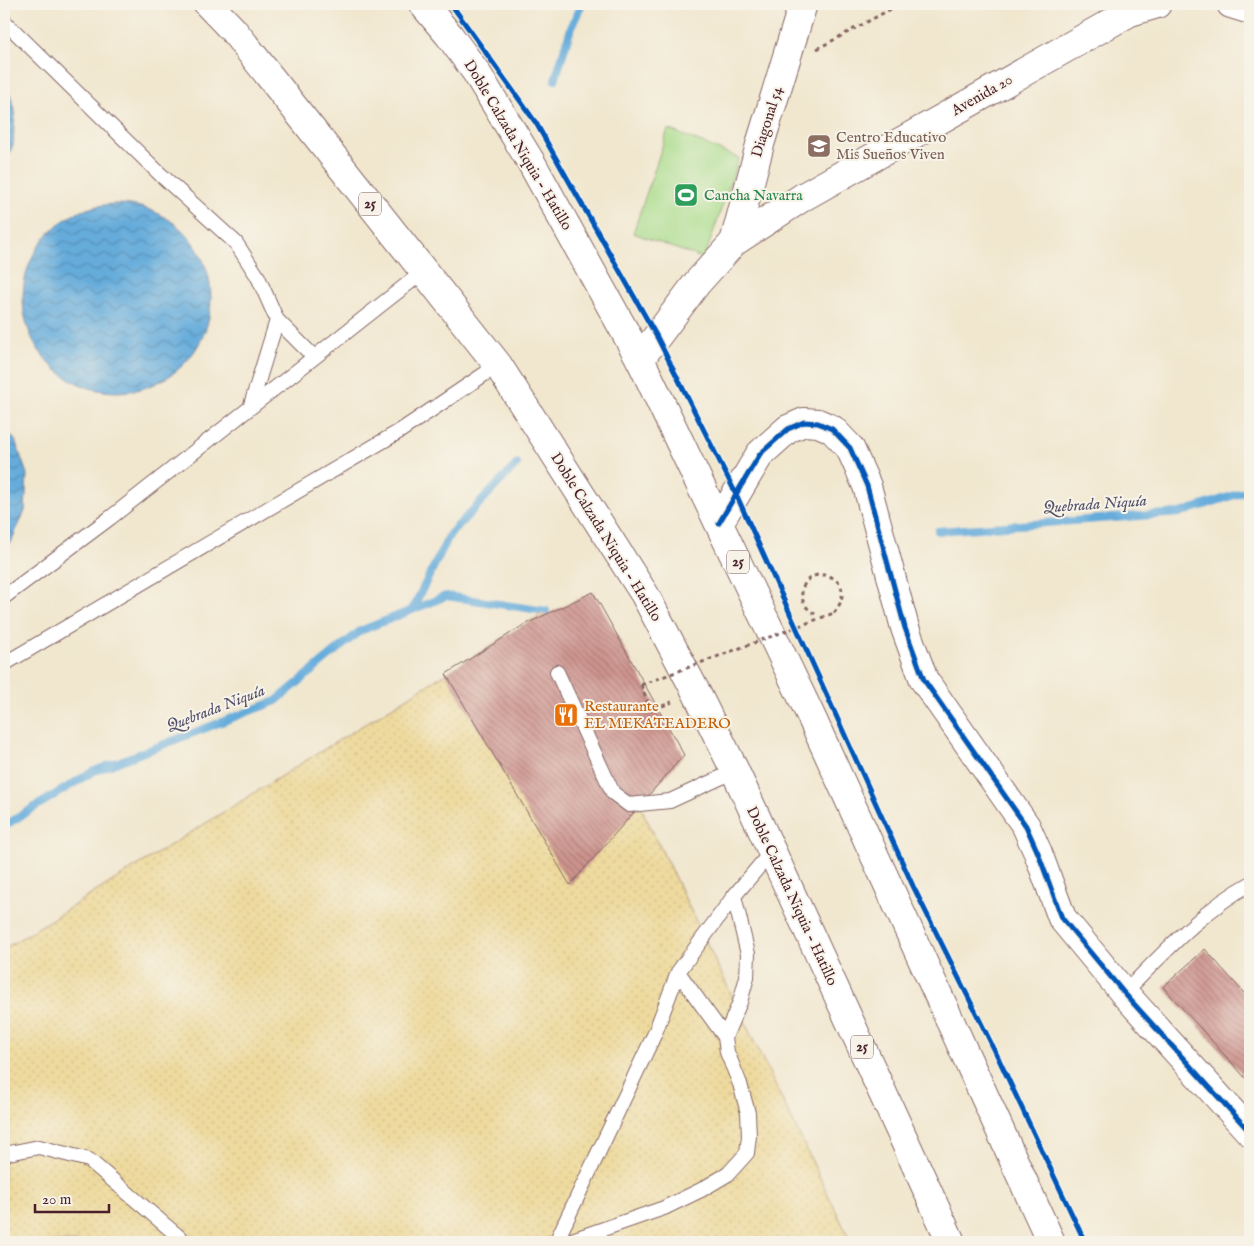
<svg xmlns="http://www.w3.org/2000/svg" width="1254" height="1246" font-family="'IM FELL English',serif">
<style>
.sand{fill:url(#sand-dots);stroke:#9c7c64}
.park{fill:#a9dc8b;stroke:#7a7e5b}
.water{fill:url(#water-waves);stroke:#586683}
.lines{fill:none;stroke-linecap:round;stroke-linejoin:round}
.stream{stroke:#65acdb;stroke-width:8}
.building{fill:url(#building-back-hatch)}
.lane-casing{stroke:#846564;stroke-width:16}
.street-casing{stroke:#846564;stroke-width:30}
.highway-casing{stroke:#846564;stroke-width:30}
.path{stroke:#846564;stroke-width:3;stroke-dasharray:4 4;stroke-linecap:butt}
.lane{stroke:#fff;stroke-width:14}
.street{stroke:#fff;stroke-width:28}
.highway{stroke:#fff;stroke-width:28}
.path-bridge{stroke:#846564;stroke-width:3;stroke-dasharray:4 4;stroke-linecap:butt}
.cycleway-casing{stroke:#f7f3e8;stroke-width:8}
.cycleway{stroke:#0057b8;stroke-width:5}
.labels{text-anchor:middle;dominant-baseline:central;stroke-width:4;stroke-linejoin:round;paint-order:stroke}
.shield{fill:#f7f3e8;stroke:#7e5f64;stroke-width:1}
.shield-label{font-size:14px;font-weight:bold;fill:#4a1f2b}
.street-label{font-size:15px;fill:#4a1f2b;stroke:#f7f3e8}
.education-label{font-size:15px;fill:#785e54;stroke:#f7f3e8;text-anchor:start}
.leisure-label{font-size:15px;fill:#27864d;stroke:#f7f3e8;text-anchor:start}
.food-label{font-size:15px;fill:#c56008;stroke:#f7f3e8;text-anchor:start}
.water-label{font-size:16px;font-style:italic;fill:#535069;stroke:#f7f3e8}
</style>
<defs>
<pattern id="sand-dots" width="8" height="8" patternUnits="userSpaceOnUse" patternTransform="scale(1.25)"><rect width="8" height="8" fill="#eeda9e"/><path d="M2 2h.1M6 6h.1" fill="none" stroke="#cebb88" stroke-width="1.8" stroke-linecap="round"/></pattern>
<pattern id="water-waves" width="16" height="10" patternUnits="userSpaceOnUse" patternTransform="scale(1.25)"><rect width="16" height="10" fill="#65acdb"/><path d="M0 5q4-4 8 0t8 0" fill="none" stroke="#558bb2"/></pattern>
<pattern id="building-back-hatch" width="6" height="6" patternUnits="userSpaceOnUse" patternTransform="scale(1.25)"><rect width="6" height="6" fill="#ce948e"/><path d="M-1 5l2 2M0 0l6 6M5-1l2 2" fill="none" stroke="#a97874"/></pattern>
</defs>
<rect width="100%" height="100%" fill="#f7f3e8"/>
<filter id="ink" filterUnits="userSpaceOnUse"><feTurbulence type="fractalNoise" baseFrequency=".02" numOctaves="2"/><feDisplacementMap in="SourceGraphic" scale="10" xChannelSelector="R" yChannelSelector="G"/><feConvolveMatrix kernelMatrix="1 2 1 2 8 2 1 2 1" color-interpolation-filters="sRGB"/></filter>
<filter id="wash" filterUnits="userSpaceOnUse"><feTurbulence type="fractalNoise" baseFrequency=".0096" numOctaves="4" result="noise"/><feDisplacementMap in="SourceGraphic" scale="20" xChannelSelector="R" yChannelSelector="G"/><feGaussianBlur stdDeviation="1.12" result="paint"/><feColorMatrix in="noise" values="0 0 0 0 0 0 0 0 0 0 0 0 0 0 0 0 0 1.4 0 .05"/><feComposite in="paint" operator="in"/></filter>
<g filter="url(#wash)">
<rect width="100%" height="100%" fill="#f1e7cf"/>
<!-- sand -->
<path class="sand" d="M546 611 851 1242H4V949Z"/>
<!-- park -->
<path class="park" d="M668 129 739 158 704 259 633 233Z"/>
<!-- water -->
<path class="water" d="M4 77 15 109 13 145 4 165Z
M23 298a94 94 0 1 1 188 0a94 94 0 1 1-188 0Z
M4 427 15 440 27 474 25 511 10 544 4 550Z"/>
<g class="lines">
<!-- stream -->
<path class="stream" d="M555 80 571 28 582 4
M938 531 1180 513 1250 490
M412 610 450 534 517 464
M4 826 92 772 276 701 360 631 412 610 446 596 546 611"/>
</g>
<g id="blocks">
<!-- building -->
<path class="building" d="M593 592 684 755 570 885 446 674 522 626Z
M1205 949 1250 1000V1083L1163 987Z"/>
</g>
</g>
<g filter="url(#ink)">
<use href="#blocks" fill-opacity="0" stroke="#846564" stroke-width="1"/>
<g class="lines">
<defs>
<path id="lane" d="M4 21 161 175 236 243 258 277 277 320 314 357
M250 408 277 320
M4 597 110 518 424 271
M4 664 400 431 498 365
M557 672 613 793 629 805 670 801 735 771
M678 972 725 1037
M1124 993C1163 954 1201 911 1250 884
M4 1154 39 1147 89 1160 185 1242
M556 1242 655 1033 678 972 734 896 772 851
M566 1242 664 1208 701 1190 728 1174 747 1153 749 1136 748 1113 740 1084 727 1052 725 1037 740 1002 747 977 748 954 734 896"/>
<path id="street" d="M1231 4 1250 10
M734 242 761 141 803 4
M640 359 697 283 734 242 803 197 1130 12 1157 4
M719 523 760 454 788 429 804 422 818 423 832 429 850 448 867 486 905 628 924 680 1026 826 1038 853 1062 918 1124 993 1250 1132"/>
<path id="highway" d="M208 4 233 30 498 365 645 595 696 692 735 771 951 1242
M423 4 449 35 476 72 531 162 640 359 810 714 1051 1242"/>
</defs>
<!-- lane casing -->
<use href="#lane" class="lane-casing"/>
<!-- street casing -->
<use href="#street" class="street-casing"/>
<!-- highway casing -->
<use href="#highway" class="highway-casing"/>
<!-- path -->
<path class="path" d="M817 49 900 4
M815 614C807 609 801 603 802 592 806 560 863 576 834 613
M641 685 651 711 672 702"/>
<!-- lane -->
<use href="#lane" class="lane"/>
<!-- street -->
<use href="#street" class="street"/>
<!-- highway -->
<use href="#highway" class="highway"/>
<!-- path-bridge -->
<path class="path-bridge" d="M641 685 834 613"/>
<defs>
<path id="cycleway" d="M451 4 536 123 657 337 736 494 913 886 995 1051 1085 1242
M719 523 760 454 788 429 804 422 818 423 832 429 850 448 867 486 905 628 924 680 1026 826 1038 853 1062 918 1124 993 1250 1132"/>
</defs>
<!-- cycleway casing -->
<use href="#cycleway" class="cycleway-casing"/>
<!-- cycleway -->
<use href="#cycleway" class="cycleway"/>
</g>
</g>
<!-- icons -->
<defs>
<symbol id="school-square" viewBox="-11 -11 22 22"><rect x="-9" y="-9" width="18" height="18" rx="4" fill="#8d6e63" stroke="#f7f3e8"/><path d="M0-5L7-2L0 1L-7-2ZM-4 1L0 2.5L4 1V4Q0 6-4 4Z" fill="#fff"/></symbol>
<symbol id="stadium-square" viewBox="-11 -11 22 22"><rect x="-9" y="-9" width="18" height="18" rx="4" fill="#2e9e5b" stroke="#f7f3e8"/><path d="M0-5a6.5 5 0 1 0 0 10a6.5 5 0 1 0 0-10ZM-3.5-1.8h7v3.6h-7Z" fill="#fff"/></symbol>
<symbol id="restaurant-square" viewBox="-11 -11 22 22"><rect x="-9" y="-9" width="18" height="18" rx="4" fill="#e8710a" stroke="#f7f3e8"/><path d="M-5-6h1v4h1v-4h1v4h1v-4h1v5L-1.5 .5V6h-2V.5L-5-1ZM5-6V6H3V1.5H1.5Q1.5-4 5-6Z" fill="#fff"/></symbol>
</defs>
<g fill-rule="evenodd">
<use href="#school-square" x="805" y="132" width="28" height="28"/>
<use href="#stadium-square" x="672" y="181" width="28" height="28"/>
<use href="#restaurant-square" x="552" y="701" width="28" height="28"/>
</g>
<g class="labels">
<!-- shield labels -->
<g class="shield">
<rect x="359" y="192.5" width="22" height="23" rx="4"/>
<rect x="727" y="550.5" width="22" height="23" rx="4"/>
<rect x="851" y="1035.5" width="22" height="23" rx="4"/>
</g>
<g class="shield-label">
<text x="370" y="204">25</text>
<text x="738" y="562">25</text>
<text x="862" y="1047">25</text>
</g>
<!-- street labels -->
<g class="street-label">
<text transform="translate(982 95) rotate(-30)">Avenida 20</text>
<text transform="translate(767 122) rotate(-73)">Diagonal 54</text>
<text transform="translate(518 145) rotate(59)">Doble Calzada Niquia - Hatillo</text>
<text transform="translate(606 537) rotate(58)">Doble Calzada Niquia - Hatillo</text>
<text transform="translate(792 896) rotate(65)">Doble Calzada Niquia - Hatillo</text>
</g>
<!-- education labels -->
<g class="education-label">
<text x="836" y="137">Centro Educativo<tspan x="836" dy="17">Mis Sueños Viven</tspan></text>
</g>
<!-- leisure labels -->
<g class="leisure-label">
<text x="704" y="195">Cancha Navarra</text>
</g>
<!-- food labels -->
<g class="food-label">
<text x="584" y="706">Restaurante<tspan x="584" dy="17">EL MEKATEADERO</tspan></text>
</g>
<!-- water labels -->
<g class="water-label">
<text transform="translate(1095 505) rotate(-4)">Quebrada Niquía</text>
<text transform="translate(216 709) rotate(-21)">Quebrada Niquía</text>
</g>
</g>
<!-- margin -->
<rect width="1254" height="1246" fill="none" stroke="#f7f3e8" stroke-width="20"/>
<!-- scale -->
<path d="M35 1204v8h74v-8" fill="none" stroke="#4a1f2b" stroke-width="2.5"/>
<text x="42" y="1204" font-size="15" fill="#4a1f2b" stroke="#f7f3e8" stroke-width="4" paint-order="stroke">20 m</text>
</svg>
